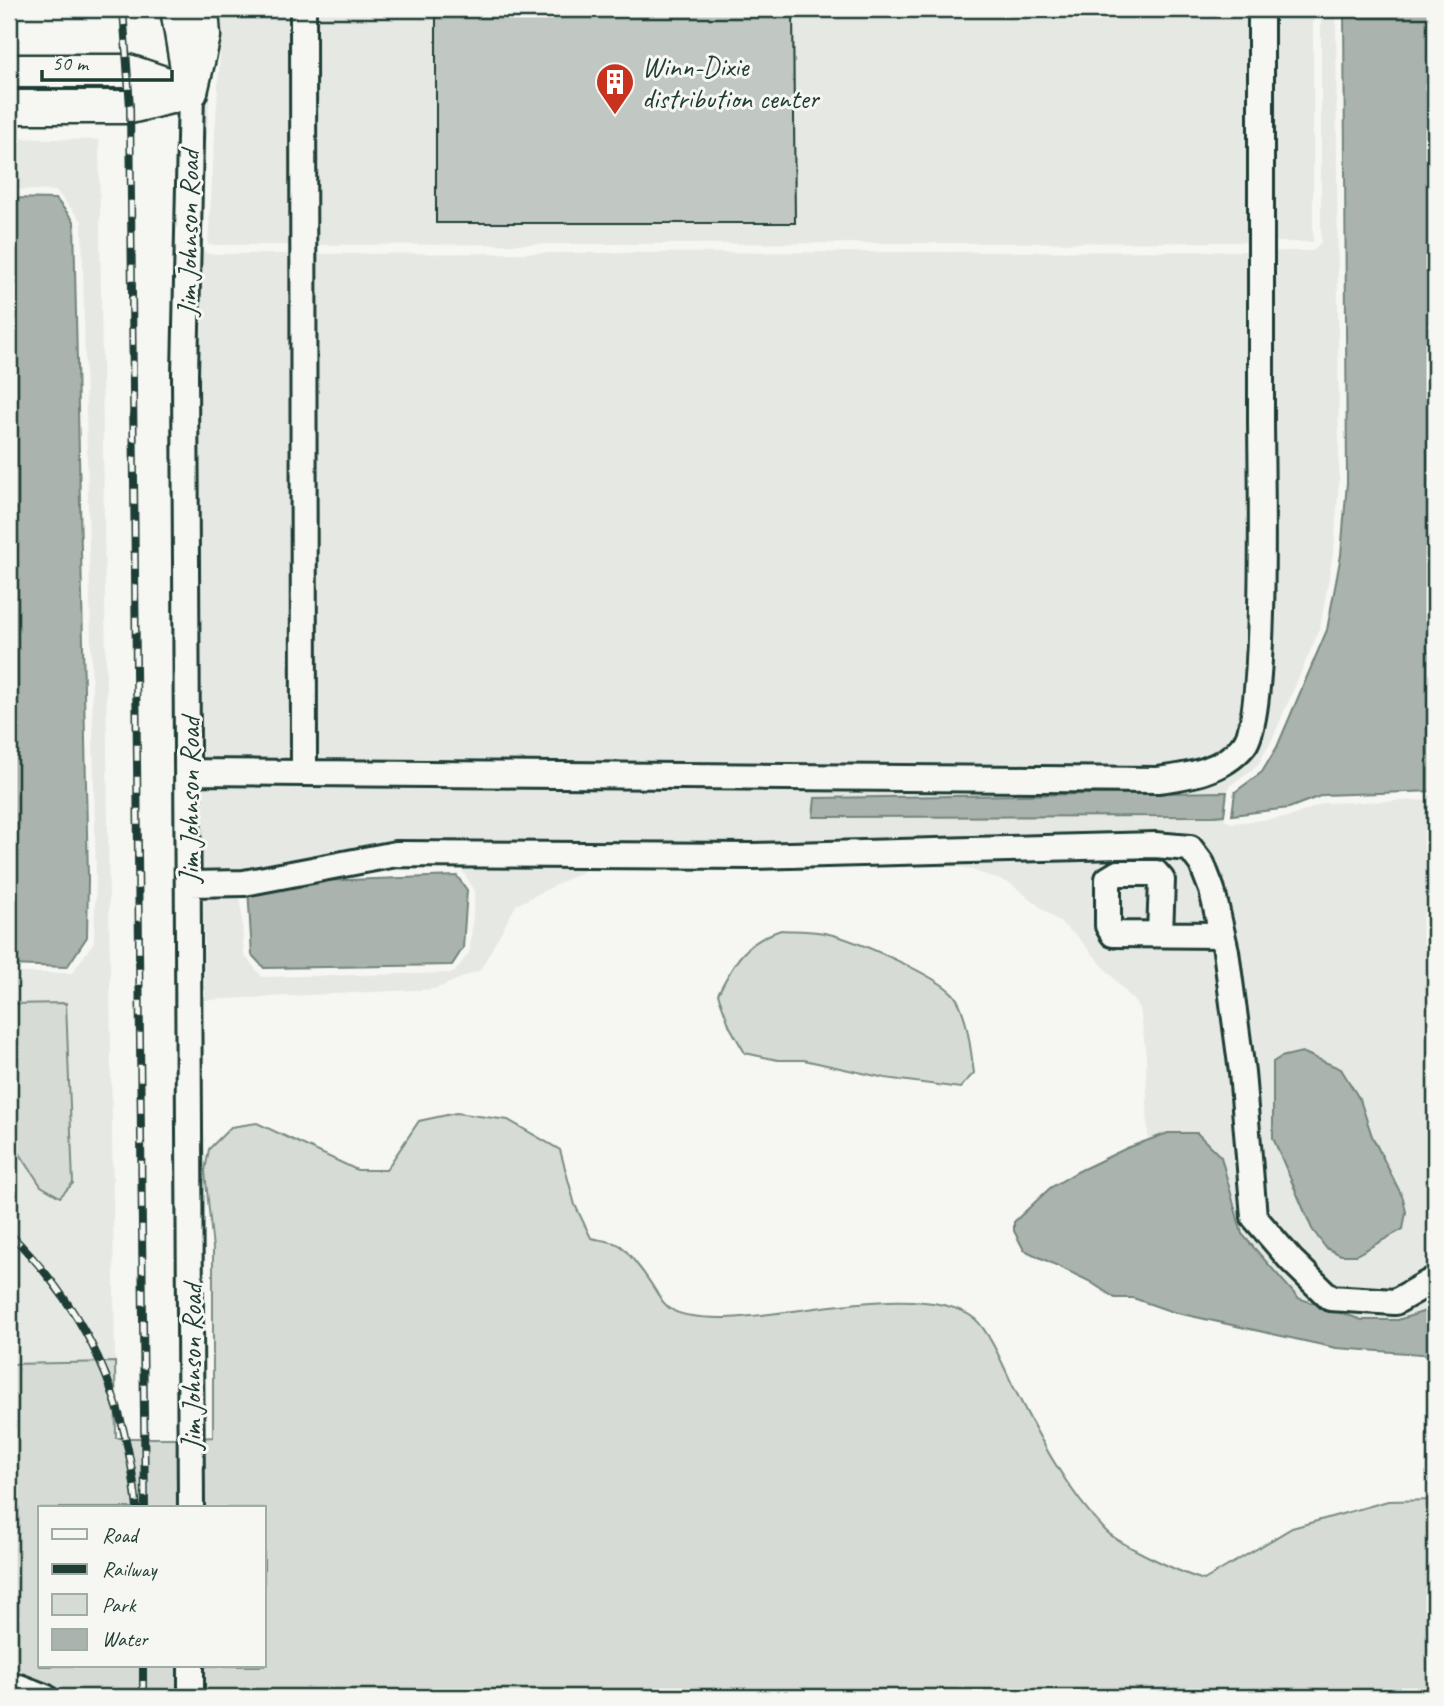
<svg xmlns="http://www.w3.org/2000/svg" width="1444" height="1706" font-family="Caveat,sans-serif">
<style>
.built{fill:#e6e8e4;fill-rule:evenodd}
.green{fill:#d6dbd6;stroke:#7a8c85;stroke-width:2}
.water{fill:#aab3ae;stroke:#72847d;stroke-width:2}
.building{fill:#c1c8c3;stroke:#1f3d34;stroke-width:2}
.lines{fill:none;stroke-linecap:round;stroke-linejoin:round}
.minor-casing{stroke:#1f3d34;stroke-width:30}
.major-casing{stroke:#1f3d34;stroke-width:37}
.minor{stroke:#f6f6f2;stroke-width:24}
.major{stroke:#f6f6f2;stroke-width:32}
.rail-casing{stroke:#1f3d34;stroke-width:8}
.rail{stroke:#f6f6f2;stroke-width:5;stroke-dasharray:16;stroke-linecap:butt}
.labels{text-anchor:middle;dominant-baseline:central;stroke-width:6;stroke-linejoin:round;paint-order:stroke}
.poi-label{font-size:28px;fill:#1f3d34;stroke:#f6f6f2;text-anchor:start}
.street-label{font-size:28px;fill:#1f3d34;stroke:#f6f6f2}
</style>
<rect width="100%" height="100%" fill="#f6f6f2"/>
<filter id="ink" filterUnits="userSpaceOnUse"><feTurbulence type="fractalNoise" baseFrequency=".0143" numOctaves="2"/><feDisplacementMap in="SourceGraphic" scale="14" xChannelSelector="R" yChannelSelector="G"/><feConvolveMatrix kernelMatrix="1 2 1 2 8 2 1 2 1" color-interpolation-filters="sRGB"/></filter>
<g filter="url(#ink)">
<!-- built -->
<path class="built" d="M215 9 200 244 202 250 208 254 1313 251 1321 242V9H1336L1339 482 1334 548 1320 628 1271 742 1257 766 1231 785 1227 792 816 798 813 817 1224 815 1226 821 1233 823 1290 817 1324 803 1435 800V1308L1398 1320H1362L1298 1298 1242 1234 1221 1157 1196 1133H1168L1148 1140 1146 1055 1140 1008 1077 936 1010 883 962 867 672 863 591 867 516 905 480 970 435 989 205 1000 194 374 202 100ZM456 868 462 870 475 891 470 951 454 973 262 977 244 955 240 889 264 874ZM1360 1100 1372 1136 1312 1229 1295 1188Z
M223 9H1313V242L208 245Z
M9 138 99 140 115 1362 9 1364 13 1318 9 1291V1137L41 1186 73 1183 65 1003 9 1004V973H72L94 942 96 879 82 221 56 191 9 189Z"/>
<!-- green -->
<path class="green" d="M781 930C796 931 814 930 829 934 855 940 938 976 954 995 967 1010 971 1053 974 1073L960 1088 885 1078 804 1060H778L745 1053 730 1027 718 994C734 962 745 942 781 930Z
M66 1003 73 1183 60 1197 41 1186 9 1137V1004Z
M456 1113 508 1120 560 1150 575 1205 591 1238C599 1240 614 1241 621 1246 626 1250 631 1257 635 1262 670 1303 654 1317 720 1318 784 1319 924 1278 975 1319 989 1331 1004 1367 1012 1384 1038 1435 1065 1489 1106 1531 1120 1545 1183 1574 1204 1580L1292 1528 1388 1501 1435 1500V1697H200V1666H264V1508H200V1438L213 1437V1249L205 1171 209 1149 231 1127 257 1123 357 1170H386L419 1121Z
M115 1362 116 1438H182V1508H40V1666H182V1697H9V1364Z"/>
<!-- water -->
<path class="water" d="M1344 9H1435V791L1323 795 1289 808 1232 815 1235 792 1262 772 1277 747 1327 630 1341 555 1347 482Z
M9 198 56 199 74 221 88 879 87 937 67 967 9 965Z
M1227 792 1224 815 1214 816 813 817 815 798Z
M457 876 467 890 463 948 452 965 264 968 252 955 248 888 264 883Z
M1302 1052 1341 1069 1360 1100 1372 1136 1403 1198 1406 1212 1403 1229 1356 1255H1341L1326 1248 1312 1229 1273 1138V1062L1281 1057Z
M1168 1133H1197L1221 1157 1242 1234 1298 1298 1362 1320H1398L1435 1308V1355L1336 1348 1173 1312 1133 1298H1115L1089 1281 1024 1250 1014 1231V1222L1050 1188 1077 1172 1127 1148Z"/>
<!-- building -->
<path class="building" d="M436 9H793L795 223H436Z"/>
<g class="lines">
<defs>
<path id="minor" d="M303 9 304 772
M191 92 185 374 191 1508
M189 772 1158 780C1189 776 1223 771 1244 745 1268 716 1261 469 1261 418 1261 281 1261 145 1261 9
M190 884 244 883 396 854 753 856 1155 845 1190 848 1202 864 1212 890 1226 951 1242 1072 1254 1217 1291 1260 1330 1298 1395 1302 1435 1279
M1160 934 1162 880 1156 873H1118L1108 879V926L1113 934 1222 935
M9 1687H19L45 1697
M191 1697V1666"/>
<path id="major" d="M177 9 189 80
M9 71H128L191 92
M191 92 204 36 202 9
M9 107H130L191 92"/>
</defs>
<!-- minor casing -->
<use href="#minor" class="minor-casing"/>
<!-- major casing -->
<use href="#major" class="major-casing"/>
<!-- minor -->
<use href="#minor" class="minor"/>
<!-- major -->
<use href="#major" class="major"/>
<defs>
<path id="rail" d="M123 9 130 107 145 1508
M9 1233C88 1311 126 1398 137 1508
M143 1697V1666"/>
</defs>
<!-- rail casing -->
<use href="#rail" class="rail-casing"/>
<!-- rail -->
<use href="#rail" class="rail"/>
</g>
</g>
<!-- icons -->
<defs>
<symbol id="building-pin" viewBox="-11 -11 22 30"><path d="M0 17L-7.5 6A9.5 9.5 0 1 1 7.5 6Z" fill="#c8321e" stroke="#f6f6f2"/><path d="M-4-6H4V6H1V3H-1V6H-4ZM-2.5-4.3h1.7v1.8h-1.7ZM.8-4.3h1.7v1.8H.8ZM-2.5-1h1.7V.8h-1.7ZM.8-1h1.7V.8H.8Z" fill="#fff"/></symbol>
</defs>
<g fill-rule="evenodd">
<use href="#building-pin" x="593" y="60" width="44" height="60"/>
</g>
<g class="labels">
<!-- poi labels -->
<g class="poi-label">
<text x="642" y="66">Winn-Dixie<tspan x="642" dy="32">distribution center</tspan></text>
</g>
<!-- street labels -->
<g class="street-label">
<text transform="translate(188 233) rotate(-89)">Jim Johnson Road</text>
<text transform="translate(189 800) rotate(-90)">Jim Johnson Road</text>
<text transform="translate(191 1367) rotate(-90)">Jim Johnson Road</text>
</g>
</g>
<!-- margin -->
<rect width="1444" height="1706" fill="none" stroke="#f6f6f2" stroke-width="35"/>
<rect x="18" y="18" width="1409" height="1671" fill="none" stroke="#1f3d34" stroke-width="2.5" filter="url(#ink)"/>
<!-- legend -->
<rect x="38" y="1506" width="228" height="161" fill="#f6f6f2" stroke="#a0aca6" stroke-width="2"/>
<rect x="52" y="1529" width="35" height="10" fill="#f6f6f2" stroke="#a0aca6" stroke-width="2"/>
<text x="102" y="1542" font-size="21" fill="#1f3d34">Road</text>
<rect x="52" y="1564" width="35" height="10" fill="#1f3d34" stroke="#a0aca6" stroke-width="2"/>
<text x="102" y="1576" font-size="21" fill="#1f3d34">Railway</text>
<rect x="52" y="1594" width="35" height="21" fill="#d6dbd6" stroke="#a0aca6" stroke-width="2"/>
<text x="102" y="1612" font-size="21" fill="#1f3d34">Park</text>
<rect x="52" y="1629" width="35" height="21" fill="#aab3ae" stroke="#a0aca6" stroke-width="2"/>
<text x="102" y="1646" font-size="21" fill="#1f3d34">Water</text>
<!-- scale -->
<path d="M42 70v10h130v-10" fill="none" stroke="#1f3d34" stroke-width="3.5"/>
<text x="52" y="70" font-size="21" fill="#1f3d34" stroke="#f6f6f2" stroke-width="5" paint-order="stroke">50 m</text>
</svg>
